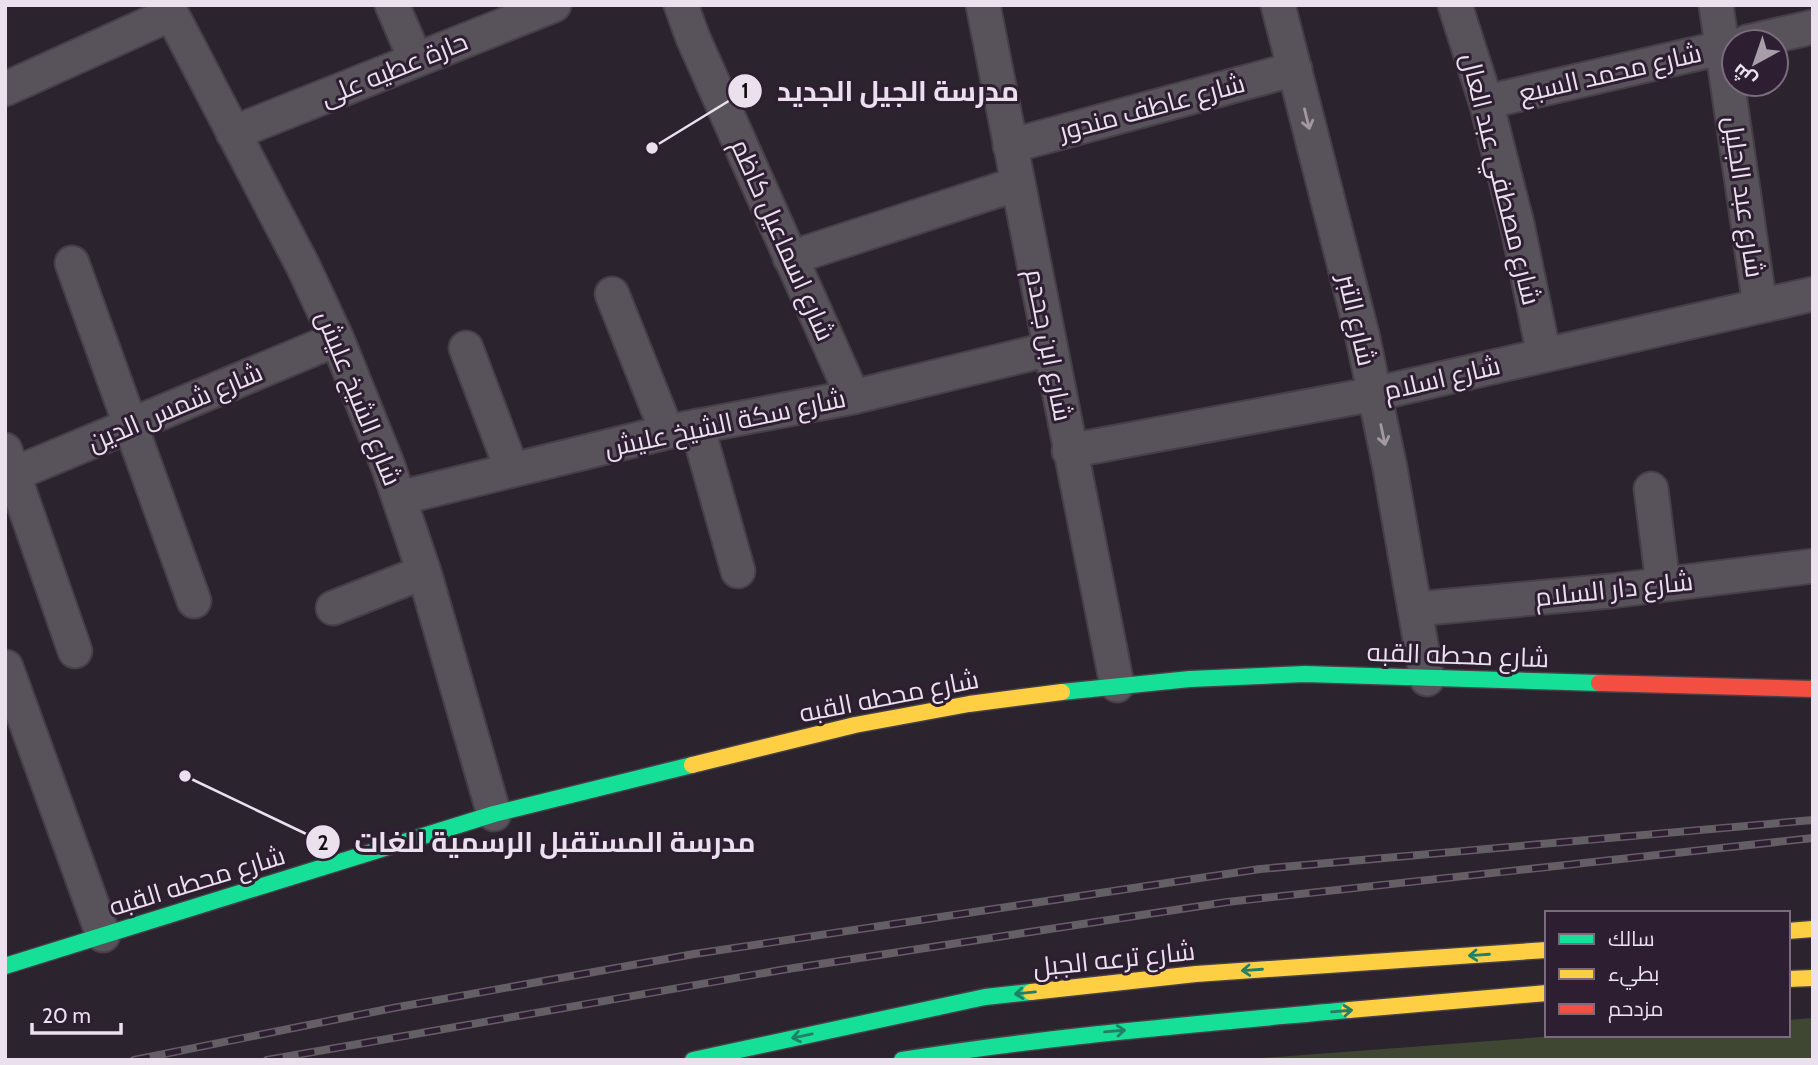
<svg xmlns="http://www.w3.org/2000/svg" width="1818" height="1065" font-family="Cabin,Cairo,sans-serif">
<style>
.green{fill:#3f4732}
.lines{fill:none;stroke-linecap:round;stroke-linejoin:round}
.street-casing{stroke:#463f48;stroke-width:37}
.fast-casing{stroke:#463f48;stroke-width:19}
.slow-casing{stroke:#463f48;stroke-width:19}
.jam-casing{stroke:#463f48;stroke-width:19}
.street{stroke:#58525a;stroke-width:33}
.fast{stroke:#16e098;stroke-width:16}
.slow{stroke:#ffcf43;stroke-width:16}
.jam{stroke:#f24e42;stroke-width:16}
.rail-casing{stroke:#645e65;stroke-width:8}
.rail{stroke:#2e1e32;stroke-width:5;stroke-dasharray:16;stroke-linecap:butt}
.oneway{stroke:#a299a4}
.oneway2{stroke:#227f65}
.labels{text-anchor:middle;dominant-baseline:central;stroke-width:6;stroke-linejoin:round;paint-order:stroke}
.street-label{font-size:26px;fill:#ebe0ed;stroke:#2e1e32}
.leader{fill:none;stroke:#ebe0ed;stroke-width:2.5}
.callout-dot{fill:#ebe0ed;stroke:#2e1e32;stroke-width:2.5}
.mark-label{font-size:21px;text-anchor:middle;font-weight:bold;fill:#111}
.callout-label{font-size:28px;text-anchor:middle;font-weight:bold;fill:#ebe0ed;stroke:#2e1e32;stroke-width:6;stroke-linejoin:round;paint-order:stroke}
</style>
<rect width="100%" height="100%" fill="#2b232d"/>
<!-- green -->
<path class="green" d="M1813 1018V1060H1236L1568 1035H1788V1020Z"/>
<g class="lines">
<defs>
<path id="street" d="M167 5 303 266 337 339 388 466 424 572 494 814
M392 5 416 60
M681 5 693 38 853 397
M983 5 1117 685
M1278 5 1362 334 1390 468 1427 679
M1455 5 1486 102 1517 224 1544 355
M1716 5 1760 306
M1747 42 1813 27
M5 89 171 14
M1486 102 1734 45
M233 133 554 5
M1010 146 1295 69
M790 258 1017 184
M72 263 194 601
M612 294 667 432
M466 348 512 470
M697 426 738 571
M5 450 75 651
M1069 451 1374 394 1813 294
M14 474 337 339
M1651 489 1663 584
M399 498 667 432 853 397 1050 349
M333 608 424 572
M1416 609 1611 591 1813 566
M6 667 103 935"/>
<path id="fast" d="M1062 692 1190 679 1305 674 1599 683
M5 966 494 814 692 765
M693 1060 985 997 1031 992
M902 1060C1050 1036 1199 1024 1349 1010"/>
<path id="slow" d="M692 765 855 725 969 704 1062 692
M1788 931 1813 929
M1788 979 1813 978
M1031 992 1196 974 1547 950
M1349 1010 1547 993"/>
<path id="jam" d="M1599 683 1813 689"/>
</defs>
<!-- street casing -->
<use href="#street" class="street-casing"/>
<!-- fast casing -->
<use href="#fast" class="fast-casing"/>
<!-- slow casing -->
<use href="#slow" class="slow-casing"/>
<!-- jam casing -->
<use href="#jam" class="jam-casing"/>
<!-- street -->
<use href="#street" class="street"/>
<!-- fast -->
<use href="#fast" class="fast"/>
<!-- slow -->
<use href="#slow" class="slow"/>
<!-- jam -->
<use href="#jam" class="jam"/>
<defs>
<path id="rail" d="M134 1060 393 1008 694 954 1260 869 1813 820
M267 1060 781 970 1227 902 1813 838"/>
</defs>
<!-- rail casing -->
<use href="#rail" class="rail-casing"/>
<!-- rail -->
<use href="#rail" class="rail"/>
</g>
<!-- one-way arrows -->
<defs><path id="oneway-shaft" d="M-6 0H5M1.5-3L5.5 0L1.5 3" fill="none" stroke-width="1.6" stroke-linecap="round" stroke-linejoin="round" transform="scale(1.75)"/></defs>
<g class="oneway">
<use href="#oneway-shaft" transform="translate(1307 119) rotate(76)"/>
<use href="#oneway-shaft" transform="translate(1383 435) rotate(78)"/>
</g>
<g class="oneway2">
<use href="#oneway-shaft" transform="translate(1479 955) rotate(176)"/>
<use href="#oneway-shaft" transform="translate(1252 970) rotate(176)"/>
<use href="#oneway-shaft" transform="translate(1025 993) rotate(174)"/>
<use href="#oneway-shaft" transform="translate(1342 1011) rotate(-5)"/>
<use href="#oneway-shaft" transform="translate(1115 1031) rotate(-5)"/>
<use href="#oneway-shaft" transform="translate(802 1036) rotate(168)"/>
</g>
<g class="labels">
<!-- street labels -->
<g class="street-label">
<text transform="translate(394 69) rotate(-22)">حارة عطيه على</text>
<text transform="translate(1610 73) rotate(-13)">شارع محمد السبع</text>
<text transform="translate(1152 107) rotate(-15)">شارع عاطف مندور</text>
<text transform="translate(1501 179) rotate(76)">شارع مصطفي عبد العال</text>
<text transform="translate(1744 197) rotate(82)">شارع عبد الجليل</text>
<text transform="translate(783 240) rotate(66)">شارع اسماعيل كاظم</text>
<text transform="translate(1357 320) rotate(77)">شارع التبر</text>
<text transform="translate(1049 345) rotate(79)">شارع ابن جحدم</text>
<text transform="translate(1442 378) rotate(-13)">شارع اسلام</text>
<text transform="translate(359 398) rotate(68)">شارع الشيخ عليش</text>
<text transform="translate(175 407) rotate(-23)">شارع شمس الدين</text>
<text transform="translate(725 423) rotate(-12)">شارع سكة الشيخ عليش</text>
<text transform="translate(1614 589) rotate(-6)">شارع دار السلام</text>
<text transform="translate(1458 655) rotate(2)">شارع محطه القبه</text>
<text transform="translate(889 696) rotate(-11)">شارع محطه القبه</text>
<text transform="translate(197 881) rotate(-17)">شارع محطه القبه</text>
<text transform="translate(1114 959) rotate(-6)">شارع ترعه الجبل</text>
</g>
</g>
<!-- callouts -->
<path class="leader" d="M652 148L745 91M185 776L323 842"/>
<g class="callout-dot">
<circle cx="652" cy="148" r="7"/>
<circle cx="185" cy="776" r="7"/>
<circle cx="745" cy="91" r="18"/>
<circle cx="323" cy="842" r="18"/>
</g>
<g class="mark-label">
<text x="745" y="98">1</text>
<text x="323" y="850">2</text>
</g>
<g class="callout-label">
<text x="898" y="101">مدرسة الجيل الجديد</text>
<text x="555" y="852">مدرسة المستقبل الرسمية للغات</text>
</g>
<!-- border -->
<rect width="1818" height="1065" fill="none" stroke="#ebe0ed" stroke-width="14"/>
<!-- legend -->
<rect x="1545" y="911" width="245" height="126" fill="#2e1e32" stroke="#7a6c7d" stroke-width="2"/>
<rect x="1559" y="934" width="35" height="10" fill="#16e098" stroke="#7a6c7d" stroke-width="2"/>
<text x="1608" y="946" font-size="21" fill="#ebe0ed">سالك</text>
<rect x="1559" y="969" width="35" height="10" fill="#ffcf43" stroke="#7a6c7d" stroke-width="2"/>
<text x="1608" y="981" font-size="21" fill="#ebe0ed">بطيء</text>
<rect x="1559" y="1004" width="35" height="10" fill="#f24e42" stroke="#7a6c7d" stroke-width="2"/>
<text x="1608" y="1016" font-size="21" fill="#ebe0ed">مزدحم</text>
<!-- north arrow -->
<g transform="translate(1755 63) rotate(220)"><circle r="33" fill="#2e1e32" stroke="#7a6c7d" stroke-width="2"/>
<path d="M0-5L12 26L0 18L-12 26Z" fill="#a89eaa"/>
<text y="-10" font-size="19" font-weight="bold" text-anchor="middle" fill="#ebe0ed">ش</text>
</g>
<!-- scale -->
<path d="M32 1023v10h89v-10" fill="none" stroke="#ebe0ed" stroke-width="3.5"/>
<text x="42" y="1023" font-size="21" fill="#ebe0ed" stroke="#2e1e32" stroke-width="5" paint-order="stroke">20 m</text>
</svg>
